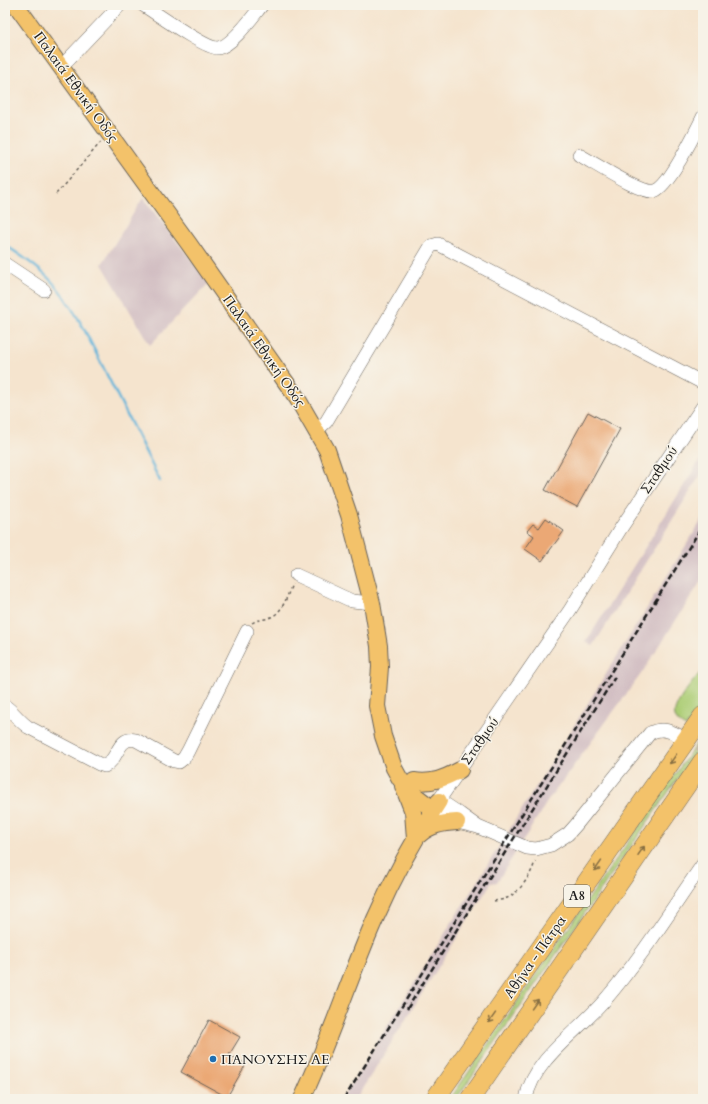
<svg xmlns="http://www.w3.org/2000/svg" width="708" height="1104" font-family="Cardo,serif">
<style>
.industrial{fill:#d2bec2}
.green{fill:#accd75;stroke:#647448}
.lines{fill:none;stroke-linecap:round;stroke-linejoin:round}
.stream{stroke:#5eb4da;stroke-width:2.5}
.building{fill:#eba875}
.minor-tunnel{stroke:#cabcaa;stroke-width:13;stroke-dasharray:13 6;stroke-linecap:butt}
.minor-casing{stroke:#68625a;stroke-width:14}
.major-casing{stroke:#68625a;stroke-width:18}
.highway-casing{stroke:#68625a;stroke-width:20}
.path{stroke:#68625a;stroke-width:1.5;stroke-dasharray:3 3;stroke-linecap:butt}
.minor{stroke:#fff;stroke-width:13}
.major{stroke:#f3c26a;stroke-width:16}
.highway{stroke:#f3c26a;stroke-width:19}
.rail{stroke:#1c1c1c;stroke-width:2.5;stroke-dasharray:6 3;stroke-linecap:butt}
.oneway{stroke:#886f43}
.poi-dot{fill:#1f6fb2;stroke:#f7f3e8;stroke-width:1.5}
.labels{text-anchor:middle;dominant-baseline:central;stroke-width:3;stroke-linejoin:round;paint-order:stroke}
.shield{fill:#f7f3e8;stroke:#5e5c59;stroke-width:1}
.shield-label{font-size:13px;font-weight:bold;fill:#1c1c1c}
.street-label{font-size:14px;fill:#1c1c1c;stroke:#f7f3e8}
.poi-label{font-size:14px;fill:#1c1c1c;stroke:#f7f3e8;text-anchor:start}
</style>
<rect width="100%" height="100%" fill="#f7f3e8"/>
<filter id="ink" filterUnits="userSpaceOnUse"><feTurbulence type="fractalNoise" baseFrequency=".025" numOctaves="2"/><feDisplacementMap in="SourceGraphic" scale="8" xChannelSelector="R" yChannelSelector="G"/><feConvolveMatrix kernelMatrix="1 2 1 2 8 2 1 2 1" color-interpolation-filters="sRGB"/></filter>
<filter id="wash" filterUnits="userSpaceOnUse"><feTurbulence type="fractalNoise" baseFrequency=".012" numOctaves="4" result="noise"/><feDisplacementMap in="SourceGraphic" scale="16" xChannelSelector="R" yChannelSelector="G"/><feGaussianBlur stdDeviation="0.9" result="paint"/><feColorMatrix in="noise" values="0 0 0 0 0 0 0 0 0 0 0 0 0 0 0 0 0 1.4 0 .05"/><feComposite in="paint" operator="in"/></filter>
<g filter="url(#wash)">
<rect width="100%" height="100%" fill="#f5e4ce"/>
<!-- industrial -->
<path class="industrial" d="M143 198 209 283 150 345 102 264Z
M703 455V471L593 646 586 642Z
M703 518V578L644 670 547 802 497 882 491 883 356 1099H342Z"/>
<!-- green -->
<path class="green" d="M703 669V703L686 727C682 725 677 722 675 717 671 706 696 678 703 669Z
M703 734V742L456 1099H450Z"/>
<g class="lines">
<!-- stream -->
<path class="stream" d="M5 245C22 256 41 269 54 284 66 297 74 312 83 327L160 481"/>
</g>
<g id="blocks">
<!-- building -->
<path class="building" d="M588 412 620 429 577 507 545 490Z
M546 518 564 531 542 561 525 549 534 536 527 531 533 524 539 528Z
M209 1020 240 1037 229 1055 246 1064 227 1097 181 1072Z"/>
</g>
</g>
<g filter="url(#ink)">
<use href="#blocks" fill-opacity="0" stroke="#68625a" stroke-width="1"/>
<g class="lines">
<!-- minor-tunnel -->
<path class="minor-tunnel" d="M681 736 703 746"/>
<defs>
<path id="minor" d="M143 5C156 13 206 49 218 48 232 46 253 16 262 5
M61 67 120 5
M579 155C593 162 641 194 654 191 668 188 696 131 703 117
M5 264 44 290
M317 430 326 422 431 246 438 244 703 383
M296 575 352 601 372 603
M5 706C14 712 19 721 28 727L99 764 105 766C119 759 117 736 136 740L174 761 179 762 184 758 188 751 247 631
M433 809 457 822 478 827 527 848 536 849 551 845 568 834 576 825 650 733C661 728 668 730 678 735
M478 827 460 814 439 800 570 610 621 528 703 406
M526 1099C533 1059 580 1030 605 1000 641 958 671 910 703 864"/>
<path id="major" d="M16 5 189 244 297 398 327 450 349 515 372 603 379 646 380 667 377 706 383 736 394 768 400 779 412 793 433 809
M414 781C432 784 445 778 460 770
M403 786 413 812 415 839
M419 835C430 825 442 823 457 822
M302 1099C330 1040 349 978 375 919 393 878 414 839 439 801"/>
<path id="highway" d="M435 1099 703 716
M470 1099 703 761"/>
</defs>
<!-- minor casing -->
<use href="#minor" class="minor-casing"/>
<!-- major casing -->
<use href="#major" class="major-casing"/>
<!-- highway casing -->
<use href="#highway" class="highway-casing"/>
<!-- path -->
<path class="path" d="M56 194 101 142
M252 623C258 619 267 620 273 616 283 611 288 594 292 584
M494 901C498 900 503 900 507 898 520 892 532 874 535 861"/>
<!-- minor -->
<use href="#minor" class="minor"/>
<!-- major -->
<use href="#major" class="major"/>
<!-- highway -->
<use href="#highway" class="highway"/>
<!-- rail -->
<path class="rail" d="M407 1009 615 677
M344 1099 703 525"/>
</g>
<!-- one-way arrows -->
<defs><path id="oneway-shaft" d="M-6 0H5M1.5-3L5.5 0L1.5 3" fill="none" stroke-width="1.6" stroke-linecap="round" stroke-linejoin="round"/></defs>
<g class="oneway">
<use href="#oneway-shaft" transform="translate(673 759) rotate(125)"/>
<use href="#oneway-shaft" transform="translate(641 851) rotate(-55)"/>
<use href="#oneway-shaft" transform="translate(598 866) rotate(125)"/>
<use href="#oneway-shaft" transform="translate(535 1004) rotate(-55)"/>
<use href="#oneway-shaft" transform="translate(492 1018) rotate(125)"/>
</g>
</g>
<!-- markers -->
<circle class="poi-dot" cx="213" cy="1059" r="4"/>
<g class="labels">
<!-- shield labels -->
<rect class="shield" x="564" y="885" width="26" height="22" rx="3"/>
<g class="shield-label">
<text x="577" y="896">Α8</text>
</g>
<!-- street labels -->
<g class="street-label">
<text transform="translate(76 87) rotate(54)">Παλαιά Εθνική Οδός</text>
<text transform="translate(264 351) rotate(55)">Παλαιά Εθνική Οδός</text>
<text transform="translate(659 470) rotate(-56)">Σταθμού</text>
<text transform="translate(480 741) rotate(-55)">Σταθμού</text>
<text transform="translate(535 957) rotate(-55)">Αθήνα - Πάτρα</text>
</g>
<!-- poi labels -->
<g class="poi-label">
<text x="221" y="1059">ΠΑΝΟΥΣΗΣ ΑΕ</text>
</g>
</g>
<!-- margin -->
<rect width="708" height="1104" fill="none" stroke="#f7f3e8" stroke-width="20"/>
</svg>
